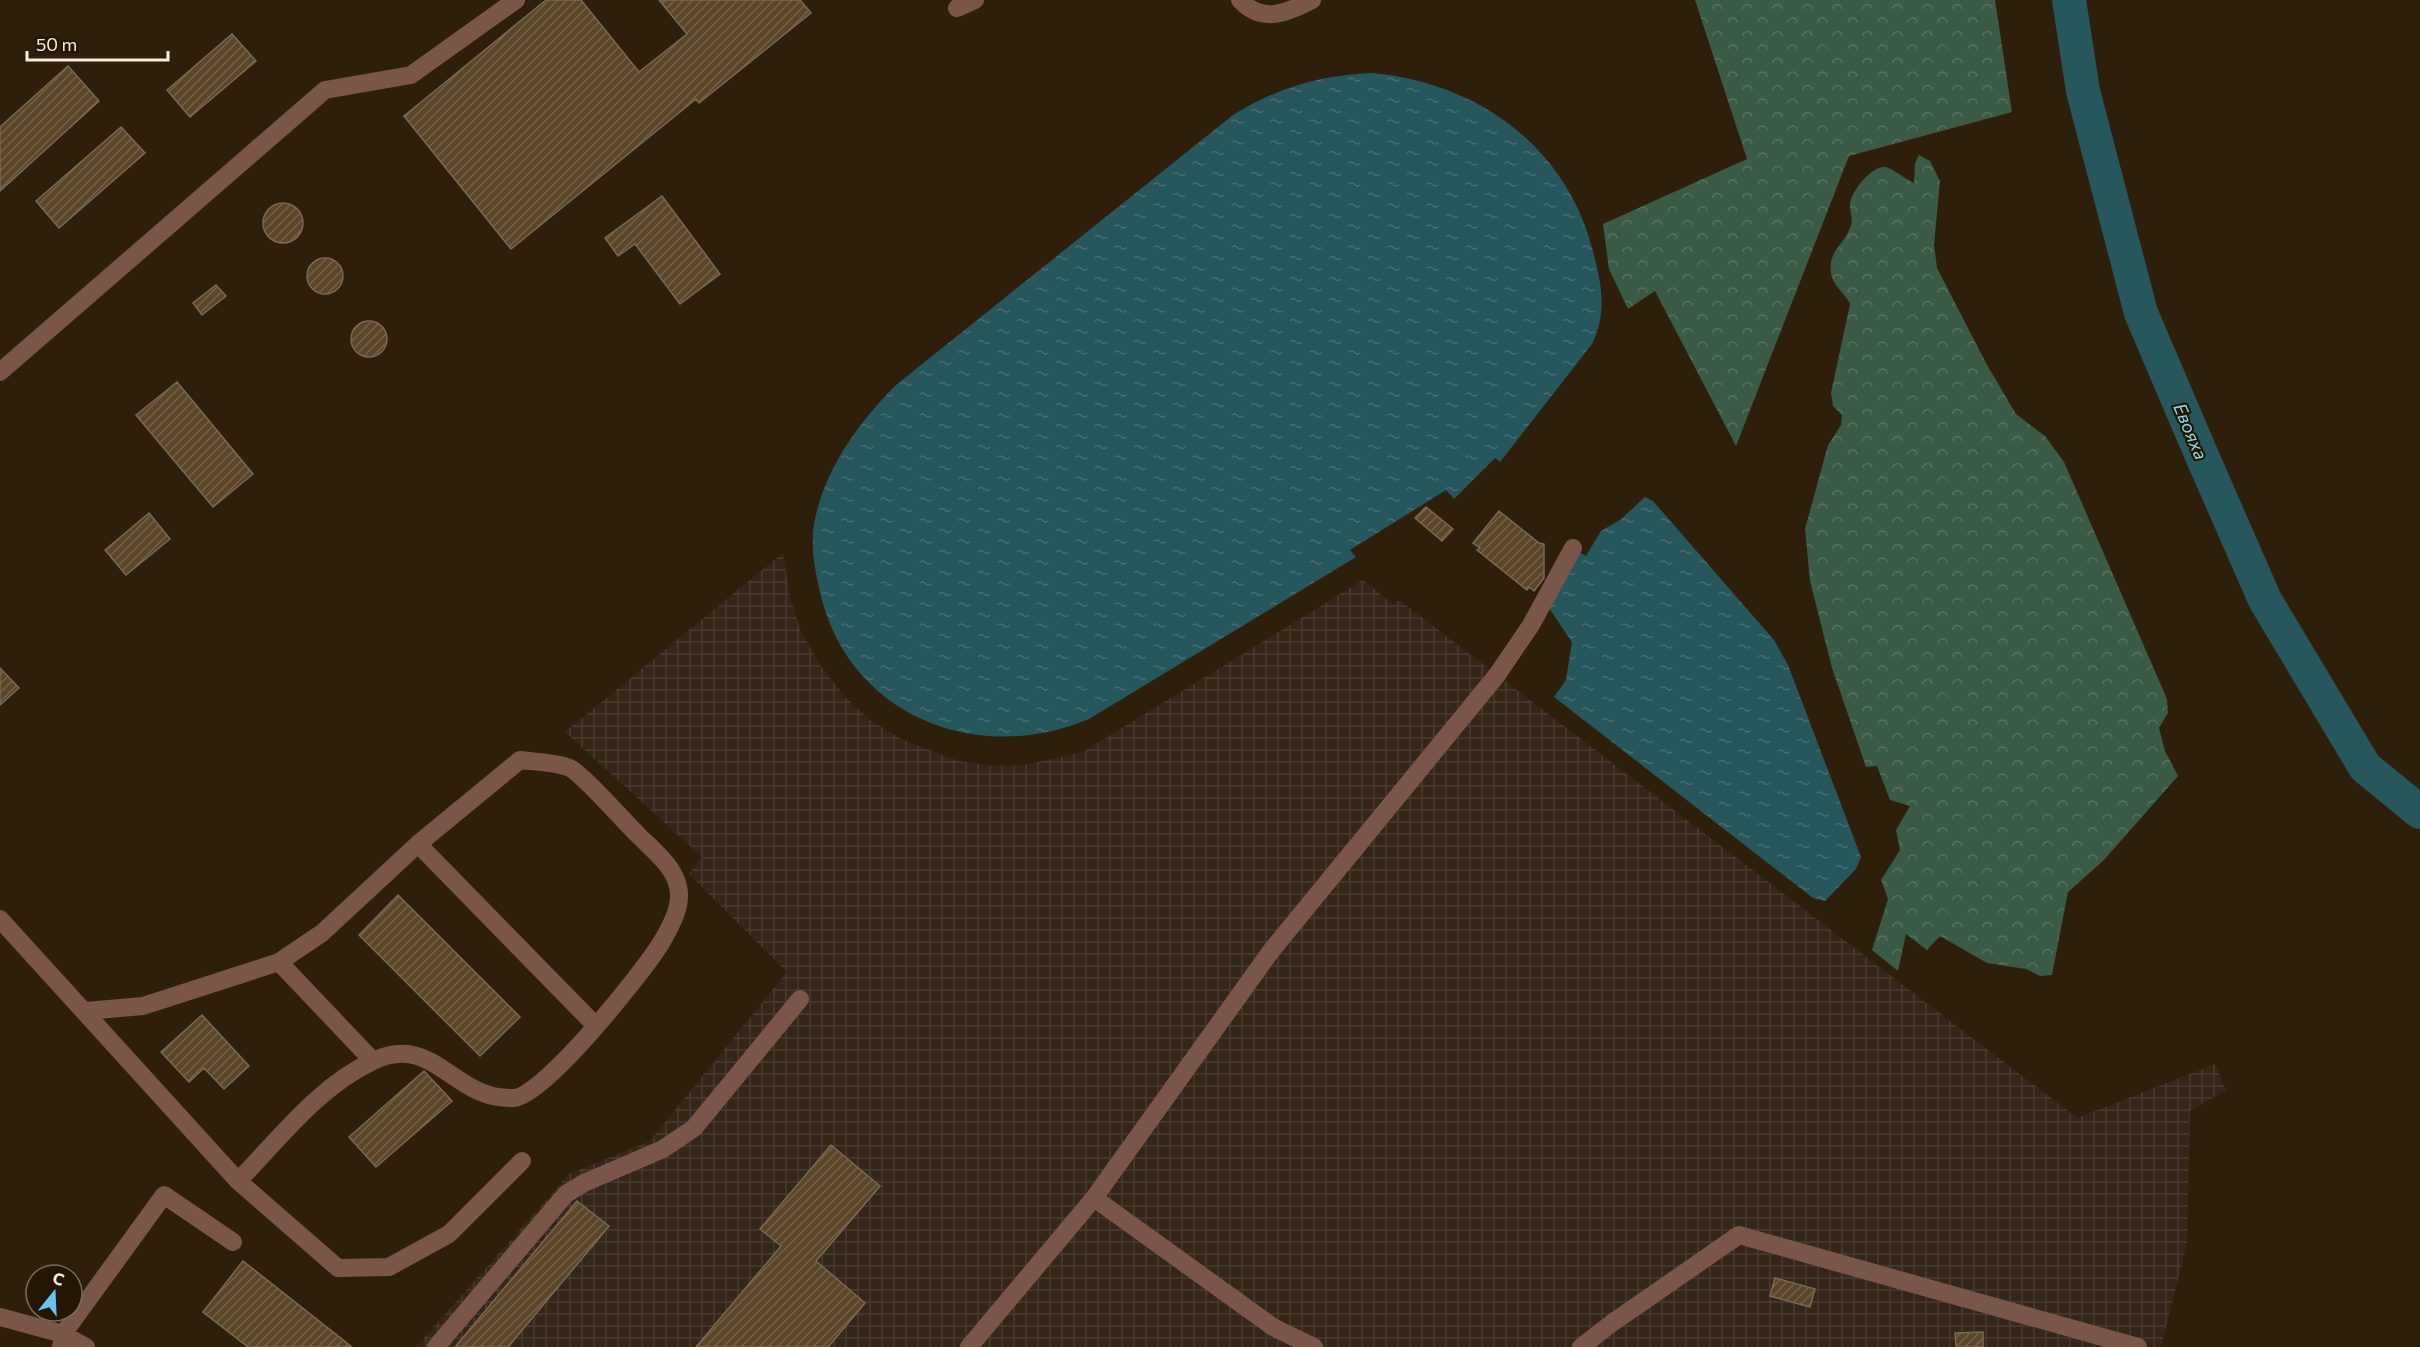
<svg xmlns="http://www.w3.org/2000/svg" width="2420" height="1347" font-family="Commissioner,sans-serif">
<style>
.industrial{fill:url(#industrial-grid)}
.forest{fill:url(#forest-crowns)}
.water{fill:url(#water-ripples)}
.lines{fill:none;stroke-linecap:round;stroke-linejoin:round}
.river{stroke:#26575d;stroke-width:34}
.building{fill:url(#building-hatch);stroke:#7a6953;stroke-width:1.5}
.minor{stroke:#79554a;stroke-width:18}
.labels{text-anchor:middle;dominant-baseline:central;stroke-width:4.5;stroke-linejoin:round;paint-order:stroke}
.water-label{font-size:18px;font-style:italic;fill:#88dde7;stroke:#241603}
</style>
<defs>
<pattern id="industrial-grid" width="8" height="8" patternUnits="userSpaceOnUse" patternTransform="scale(1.5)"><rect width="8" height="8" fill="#34271a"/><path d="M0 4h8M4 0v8" fill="none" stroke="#483c30"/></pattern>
<pattern id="forest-crowns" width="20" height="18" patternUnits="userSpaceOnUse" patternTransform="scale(1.5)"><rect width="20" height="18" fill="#3a5b45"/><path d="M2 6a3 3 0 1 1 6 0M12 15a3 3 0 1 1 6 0" fill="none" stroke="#577360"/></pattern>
<pattern id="water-ripples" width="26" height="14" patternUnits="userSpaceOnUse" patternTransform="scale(1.5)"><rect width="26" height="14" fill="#26575d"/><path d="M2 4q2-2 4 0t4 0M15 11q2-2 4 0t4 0" fill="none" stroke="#466f74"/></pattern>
<pattern id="building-hatch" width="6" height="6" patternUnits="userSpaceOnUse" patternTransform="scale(1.5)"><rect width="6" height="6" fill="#5c4628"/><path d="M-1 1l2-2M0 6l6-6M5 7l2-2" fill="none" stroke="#746147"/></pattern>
</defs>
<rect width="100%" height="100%" fill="#2e1f0b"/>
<!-- industrial -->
<path class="industrial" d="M783 553 790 597 801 632 820 665 845 697 870 720 901 739 958 761 992 766 1024 765 1083 752 1363 580 1394 605 1399 600 2077 1118 2215 1064 2226 1090 2190 1111 2187 1243 2161 1347H416L569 1174 650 1141 787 972 689 874 702 857 565 732Z"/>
<!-- forest -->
<path class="forest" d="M1695 0H1995L2012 112 1849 156 1736 446 1655 291 1628 309 1609 269 1603 224 1747 159Z
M1919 155 1930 161 1940 181 1934 245 1937 268 1987 365 2016 414 2045 436 2064 462 2167 699 2168 713 2159 728 2165 751 2178 776 2103 861 2068 892 2052 975 2040 976 2026 969 1987 963 1940 936 1927 950 1906 934 1898 971 1872 950 1888 899 1881 880 1900 850 1896 830 1910 806 1890 800 1877 766 1866 767 1832 668 1810 581 1805 529 1828 445 1841 425 1842 415 1833 406 1831 393 1850 304C1845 293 1832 285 1831 273 1828 251 1843 246 1850 228 1854 219 1850 215 1850 206 1849 193 1872 165 1885 167 1894 169 1905 179 1914 183L1915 163Z"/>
<!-- water -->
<path class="water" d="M1372 73C1479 83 1568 147 1594 255 1602 287 1607 313 1592 344L1500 462 1495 458 1454 499 1446 490 1350 550 1356 557 1089 719C981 765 854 719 822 600 816 576 810 549 814 524 824 470 858 423 896 385L1233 115C1276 88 1321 75 1372 73Z
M1645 497 1653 501 1774 640 1788 665 1861 857 1856 869 1825 901 1813 898 1554 697 1566 680 1572 642 1549 608 1579 552 1586 556 1601 531 1620 520Z"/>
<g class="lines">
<!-- river -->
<path class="river" d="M2069 0 2083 91 2141 313 2202 456 2265 600 2365 767 2420 812"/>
</g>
<!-- building -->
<path class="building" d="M546 0H581L639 72 687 34 659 0H800L811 13 699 103 696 99 511 249 404 116Z
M232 34 256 61 190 117 167 90Z
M68 66 99 101 0 191V127Z
M121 127 145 153 59 228 36 201Z
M662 196 720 274 680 304 635 244 618 256 605 238Z
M263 223a20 20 0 1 1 40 0a20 20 0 1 1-40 0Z
M307 276a18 18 0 1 1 36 0a18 18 0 1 1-36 0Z
M216 285 226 296 202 315 193 303Z
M351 339a18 18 0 1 1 36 0a18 18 0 1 1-36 0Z
M177 382 253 474 213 507 136 415Z
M1426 507 1453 529 1442 541 1415 518Z
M1499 511 1539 543 1544 544V578L1534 591 1529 587 1527 590 1477 550 1480 548 1473 543Z
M149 513 170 539 126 575 105 550Z
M0 668 19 688 0 705Z
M398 895 520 1017 480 1056 359 935Z
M202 1015 249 1066 224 1089 204 1068 189 1082 161 1052Z
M424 1071 452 1101 376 1167 349 1137Z
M831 1145 880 1186 816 1261 865 1303 828 1347H696L781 1246 760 1229Z
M577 1201 609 1226 508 1347H455Z
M243 1261 352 1347H248L203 1312Z
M1775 1278 1815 1289 1810 1307 1770 1296Z
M1983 1332V1347H1956L1955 1333Z"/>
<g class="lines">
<!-- minor -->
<path class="minor" d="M1240 0C1262 24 1287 13 1312 0
M957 8 975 0
M0 372 325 90 411 75 516 0
M418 844 596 1026
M0 919 238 1181 338 1268 389 1267 449 1234 522 1161
M279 962 373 1061
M86 1011 143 1006 279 962 322 933 418 844 520 760C535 762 556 762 570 768 581 773 625 822 638 835 657 854 685 874 678 905 676 916 667 933 661 943 644 971 543 1098 513 1098 452 1100 435 1032 373 1061 319 1086 279 1139 238 1181
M0 1317 63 1334 86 1347
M61 1347 63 1334 164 1195 233 1242
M436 1347 566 1194 584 1183 663 1149 694 1128 800 999
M969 1347 1094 1198
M1314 1347 1273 1327 1094 1198 1271 951 1497 675 1531 625 1573 548
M1581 1347 1612 1323 1739 1235 2138 1347"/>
</g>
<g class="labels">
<!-- water labels -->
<g class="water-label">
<text transform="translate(2191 431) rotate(67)">Евояха</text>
</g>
</g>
<!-- north arrow -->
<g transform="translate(54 1293) rotate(18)"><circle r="28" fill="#241603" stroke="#796c5c" stroke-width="1.5"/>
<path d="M0-4.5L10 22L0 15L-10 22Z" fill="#67c4ef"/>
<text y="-9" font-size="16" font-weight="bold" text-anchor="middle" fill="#f9eee2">С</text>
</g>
<!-- scale -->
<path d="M27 51v9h141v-9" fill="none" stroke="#f9eee2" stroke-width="3"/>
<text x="36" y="51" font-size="18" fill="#f9eee2" stroke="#241603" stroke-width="4.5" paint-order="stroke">50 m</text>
</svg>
